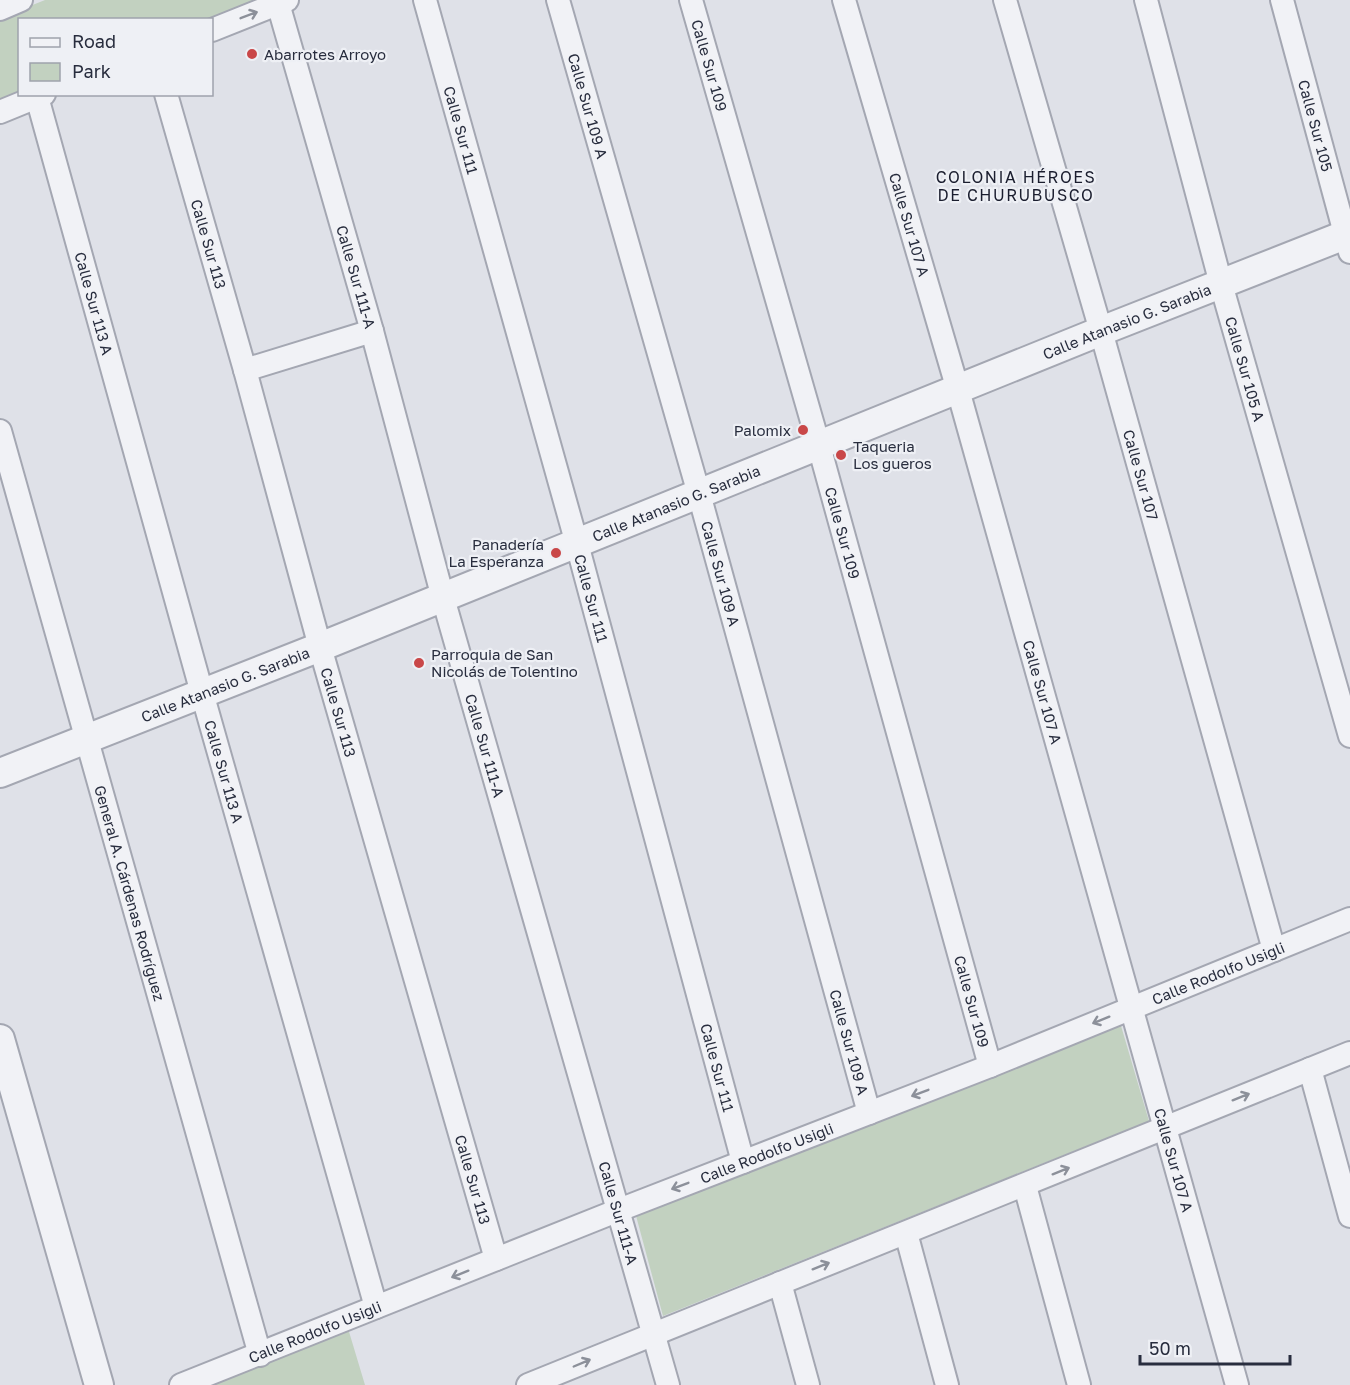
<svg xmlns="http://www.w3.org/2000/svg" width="1350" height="1385" font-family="'Golos Text',sans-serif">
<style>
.green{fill:#c2d1c0}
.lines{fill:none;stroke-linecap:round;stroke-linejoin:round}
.minor-casing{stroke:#a4a7b2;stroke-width:26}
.tertiary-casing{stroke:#a4a7b2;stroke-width:32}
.minor{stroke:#f1f2f6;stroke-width:22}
.tertiary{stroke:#f1f2f6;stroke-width:28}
.oneway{stroke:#8c909a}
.poi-dot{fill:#c94748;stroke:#eef0f5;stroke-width:2}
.labels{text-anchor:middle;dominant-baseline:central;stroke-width:4.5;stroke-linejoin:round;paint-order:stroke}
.poi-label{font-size:15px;fill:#282d3e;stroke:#eef0f5;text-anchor:start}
.street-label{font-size:15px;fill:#282d3e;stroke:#eef0f5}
.neighbourhood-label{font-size:16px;letter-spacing:1.5px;fill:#1b1e2f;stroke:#eef0f5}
</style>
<rect width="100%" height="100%" fill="#dfe1e8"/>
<!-- green -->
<path class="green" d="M45 0H286L212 20H20V94L0 109V18Z
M1119 1019 1149 1121 663 1316 635 1212Z
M347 1325 365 1385H195Z"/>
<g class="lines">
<defs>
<g id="minor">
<path id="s1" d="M277 0 372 331 443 598 668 1385"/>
<path id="s2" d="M425 0 577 544 743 1162"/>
<path id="s3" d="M558 0 699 494 869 1113"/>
<path id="s4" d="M691 0 819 446 990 1066"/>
<path id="s5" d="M844 0 958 390 1237 1385"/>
<path id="s6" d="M1005 0 1101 331 1274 950"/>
<path id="s7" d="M1146 0 1221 284 1350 736"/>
<path id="s8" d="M1282 0 1350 252"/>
<path d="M0 9 21 0"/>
<path d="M212 30 287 0"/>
<path id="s9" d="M166 94 245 370 320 647 496 1259"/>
<path id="s10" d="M37 97 202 693 376 1307"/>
<path d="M0 112 44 94"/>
<path d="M245 370 372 331"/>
<path id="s11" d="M0 431 260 1355"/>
<path d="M1310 1069 1350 1216"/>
<path d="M1025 1186 1079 1385"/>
<path d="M906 1233 947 1385"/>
<path d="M780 1283 808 1385"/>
<path id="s12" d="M181 1385 619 1210 990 1066 1350 919"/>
<path d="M528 1385 1350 1053"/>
</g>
<g id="tertiary">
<path id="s13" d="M0 773 320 647 1101 331 1350 233"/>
<path d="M0 1039 99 1385"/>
</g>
</defs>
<!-- minor casing -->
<use href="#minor" class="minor-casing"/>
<!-- tertiary casing -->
<use href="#tertiary" class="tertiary-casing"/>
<!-- minor -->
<use href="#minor" class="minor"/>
<!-- tertiary -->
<use href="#tertiary" class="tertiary"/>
</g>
<!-- one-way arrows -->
<defs><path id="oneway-shaft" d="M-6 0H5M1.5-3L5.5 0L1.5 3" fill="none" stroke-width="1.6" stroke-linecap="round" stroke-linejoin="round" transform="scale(1.5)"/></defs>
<g class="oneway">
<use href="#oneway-shaft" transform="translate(249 15) rotate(-21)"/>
<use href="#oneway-shaft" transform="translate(1101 1020) rotate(158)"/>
<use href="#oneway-shaft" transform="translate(920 1093) rotate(159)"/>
<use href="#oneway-shaft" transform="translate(1241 1097) rotate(-22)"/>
<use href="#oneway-shaft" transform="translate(1061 1171) rotate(-22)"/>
<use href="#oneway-shaft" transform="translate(680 1186) rotate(159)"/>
<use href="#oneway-shaft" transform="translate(821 1266) rotate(-22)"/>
<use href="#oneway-shaft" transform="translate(460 1274) rotate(158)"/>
<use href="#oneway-shaft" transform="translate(582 1363) rotate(-23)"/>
</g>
<!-- markers -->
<g class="poi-dot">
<circle cx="252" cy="54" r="6"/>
<circle cx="803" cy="430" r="6"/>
<circle cx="841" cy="455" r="6"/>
<circle cx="556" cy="553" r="6"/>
<circle cx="419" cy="663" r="6"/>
</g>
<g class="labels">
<!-- poi labels -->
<g class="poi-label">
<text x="264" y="54">Abarrotes Arroyo</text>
<text x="791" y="430" text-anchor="end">Palomix</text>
<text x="853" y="446">Taqueria<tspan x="853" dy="17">Los gueros</tspan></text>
<text x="544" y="544" text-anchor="end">Panadería<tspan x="544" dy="17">La Esperanza</tspan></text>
<text x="431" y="654">Parroquia de San<tspan x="431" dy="17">Nicolás de Tolentino</tspan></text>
</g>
<!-- street labels -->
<g class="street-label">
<text stroke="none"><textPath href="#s4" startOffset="68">Calle Sur 109</textPath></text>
<text stroke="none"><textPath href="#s3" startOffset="110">Calle Sur 109 A</textPath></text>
<text stroke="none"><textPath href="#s8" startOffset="130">Calle Sur 105</textPath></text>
<text stroke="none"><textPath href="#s2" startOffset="135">Calle Sur 111</textPath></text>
<text stroke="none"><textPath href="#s5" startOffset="234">Calle Sur 107 A</textPath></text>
<text stroke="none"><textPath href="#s9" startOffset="156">Calle Sur 113</textPath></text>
<text stroke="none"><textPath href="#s1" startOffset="288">Calle Sur 111-A</textPath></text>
<text stroke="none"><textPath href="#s10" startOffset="214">Calle Sur 113 A</textPath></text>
<text stroke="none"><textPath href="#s13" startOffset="1214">Calle Atanasio G. Sarabia</textPath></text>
<text stroke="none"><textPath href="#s7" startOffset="382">Calle Sur 105 A</textPath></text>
<text stroke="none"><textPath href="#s6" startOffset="494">Calle Sur 107</textPath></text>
<text stroke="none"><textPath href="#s13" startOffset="728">Calle Atanasio G. Sarabia</textPath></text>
<text stroke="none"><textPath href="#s4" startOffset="554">Calle Sur 109</textPath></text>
<text stroke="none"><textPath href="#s3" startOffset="596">Calle Sur 109 A</textPath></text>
<text stroke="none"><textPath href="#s2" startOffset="621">Calle Sur 111</textPath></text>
<text stroke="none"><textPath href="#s13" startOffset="242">Calle Atanasio G. Sarabia</textPath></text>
<text stroke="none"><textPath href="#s5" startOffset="720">Calle Sur 107 A</textPath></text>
<text stroke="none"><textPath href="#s9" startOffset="642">Calle Sur 113</textPath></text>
<text stroke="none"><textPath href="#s1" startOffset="774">Calle Sur 111-A</textPath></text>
<text stroke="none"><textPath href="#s10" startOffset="700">Calle Sur 113 A</textPath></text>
<text stroke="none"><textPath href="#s11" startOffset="480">General A. Cárdenas Rodríguez</textPath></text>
<text stroke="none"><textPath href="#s12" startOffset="1116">Calle Rodolfo Usigli</textPath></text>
<text stroke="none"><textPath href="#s4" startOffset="1040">Calle Sur 109</textPath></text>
<text stroke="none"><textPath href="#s3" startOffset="1082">Calle Sur 109 A</textPath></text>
<text stroke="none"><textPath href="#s2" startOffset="1107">Calle Sur 111</textPath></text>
<text stroke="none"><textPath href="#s12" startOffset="630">Calle Rodolfo Usigli</textPath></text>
<text stroke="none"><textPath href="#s5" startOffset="1206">Calle Sur 107 A</textPath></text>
<text stroke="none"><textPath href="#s9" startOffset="1128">Calle Sur 113</textPath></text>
<text stroke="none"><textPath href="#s1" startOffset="1260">Calle Sur 111-A</textPath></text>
<text stroke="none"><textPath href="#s12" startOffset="144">Calle Rodolfo Usigli</textPath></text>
</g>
<!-- neighbourhood labels -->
<g class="neighbourhood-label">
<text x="1016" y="177">COLONIA HÉROES<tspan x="1016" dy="18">DE CHURUBUSCO</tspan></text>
</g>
</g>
<!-- legend -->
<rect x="18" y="18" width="195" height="78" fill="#eef0f5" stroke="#9fa2ac" stroke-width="1.5"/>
<rect x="30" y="38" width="30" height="9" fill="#f1f2f6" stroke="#9fa2ac" stroke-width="1.5"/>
<text x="72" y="48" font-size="18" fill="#282d3e">Road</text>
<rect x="30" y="63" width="30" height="18" fill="#c2d1c0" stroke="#9fa2ac" stroke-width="1.5"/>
<text x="72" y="78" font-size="18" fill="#282d3e">Park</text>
<!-- scale -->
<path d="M1140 1355v9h150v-9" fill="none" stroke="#282d3e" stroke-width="3"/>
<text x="1149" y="1355" font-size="18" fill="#282d3e" stroke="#eef0f5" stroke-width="4.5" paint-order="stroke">50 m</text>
</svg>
